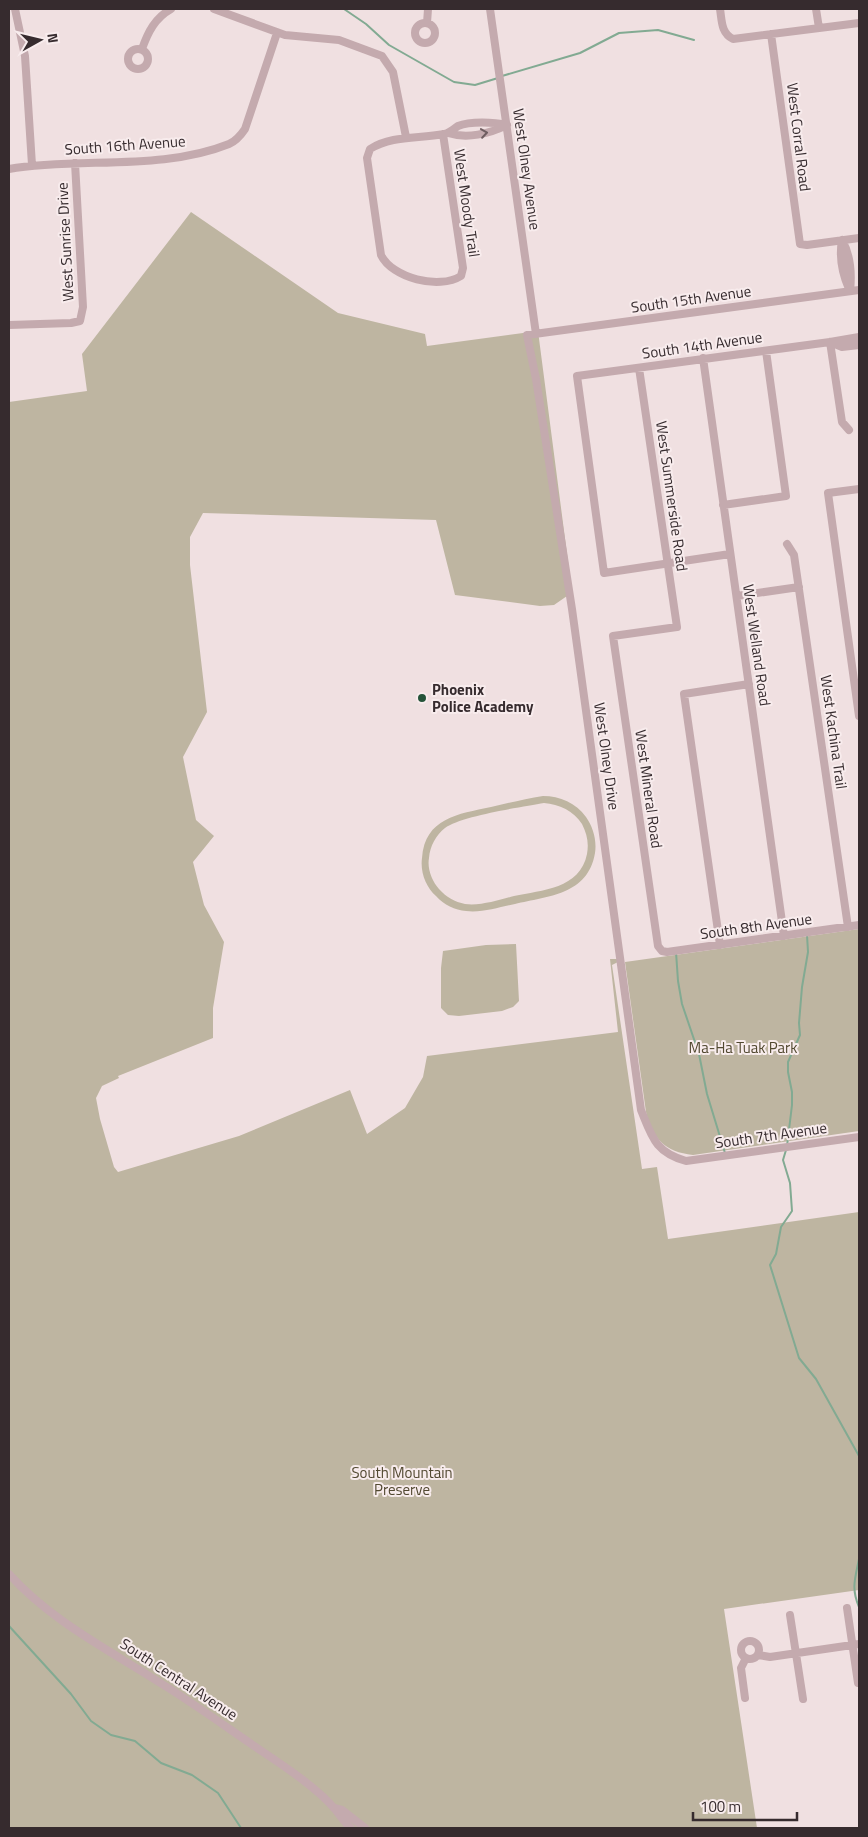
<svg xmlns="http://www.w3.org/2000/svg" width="868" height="1837" font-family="'Titillium Web',sans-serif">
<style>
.green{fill:#beb5a1;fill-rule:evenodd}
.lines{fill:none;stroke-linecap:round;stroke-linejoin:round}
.stream{stroke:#82aa92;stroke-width:2}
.street{stroke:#c4aaae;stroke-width:8}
.oneway{stroke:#6f5e61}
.poi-dot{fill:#255339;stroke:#f8eced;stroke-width:2}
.labels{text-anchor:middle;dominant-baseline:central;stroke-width:4;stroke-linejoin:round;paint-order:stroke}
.street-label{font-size:15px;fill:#362b2e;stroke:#f8eced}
.poi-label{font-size:15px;font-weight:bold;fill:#362b2e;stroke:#f8eced;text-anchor:start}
.park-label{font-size:15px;fill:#524931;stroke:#f8eced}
</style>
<rect width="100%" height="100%" fill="#f0e0e1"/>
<!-- green -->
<path class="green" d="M191 212 338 313 425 334 427 346 538 331 620 961 612 965 642 1169 657 1167 668 1239 859 1212V1590L724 1609 757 1828H9V402L87 391 82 354ZM203 513 436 520 455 595 540 606 554 605 567 596 617 959H610L618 1032 427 1056 423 1077 405 1108 367 1134 350 1090 239 1136 118 1172 114 1167 100 1119 96 1098 102 1086 119 1078 118 1076 213 1038V1008L224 942 204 905 193 862 214 836 196 820 183 757 207 712 190 565V537Z
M543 796C560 796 576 803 586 817 593 827 597 840 595 853 588 895 548 896 515 904 500 907 482 913 466 911 455 910 444 905 436 896 426 887 420 872 422 858 425 818 458 814 491 807 508 803 525 799 543 796ZM544 803C559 804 574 811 582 824 587 834 589 843 587 854 580 889 542 890 514 896 499 900 481 906 465 904 455 902 446 897 439 889 432 881 427 869 429 858 430 846 436 835 445 828 461 816 522 807 544 803Z
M859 929V1131L693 1155C665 1152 652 1138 646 1112L625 962Z
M516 944 519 1001 513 1007 502 1011 459 1016 448 1015 441 1008V968L443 951 486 945Z"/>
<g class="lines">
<!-- stream -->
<path class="stream" d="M283 9H337
M344 9 366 24 389 45 454 82 475 85 498 78
M502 76 580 53 619 33 658 30 694 40
M676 952 678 981 682 1004 699 1054 707 1094 725 1153
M787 1146 792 1105V1092L788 1072V1062L800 1035 799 1023 802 987 808 952 807 935
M786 1150 783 1160 790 1183 792 1211 781 1227 776 1254 770 1265 799 1358 816 1379 859 1456
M859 1559C855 1579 851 1588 859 1607
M9 1626 71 1694 91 1721 111 1735 135 1741 161 1763 192 1775 218 1793 241 1828"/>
<!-- street -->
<path class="street" d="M15 9 25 56 32 165
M214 9 285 35 339 40 382 56 393 72 406 137
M490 9 536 334
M720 9C722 21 721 33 733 39L859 23
M816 9 819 28
M415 33a10 10 0 1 1 20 0a10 10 0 1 1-20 0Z
M427 23 428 9
M771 34 800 244 807 245 859 238
M128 59a10 10 0 1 1 20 0a10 10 0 1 1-20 0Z
M142 49C148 32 155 18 171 9
M448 133C467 139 489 134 507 125
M443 134 463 268 461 276C439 290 392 278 381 255L367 158 370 149C392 135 419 139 444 134 450 133 453 129 458 126 470 121 494 122 507 125
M9 169C80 157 162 171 229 144 236 141 241 135 245 129L277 33
M842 240C851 256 852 273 850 291
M842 240C839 257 842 273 849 289
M859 290 527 335 536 379 572 609 641 1110C652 1137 655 1152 686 1161L859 1137
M9 325 71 323 80 321 83 307 75 163
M830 342 842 422 849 430
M830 342 842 347 859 345
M703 358 784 936
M639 368 677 627 613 636 658 946 662 951 667 952 859 925
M859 489 828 493 859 716
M723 505 786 496 766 351
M787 544 794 555 848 927
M730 554 604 573 577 376 830 342 859 337
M737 596 799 587
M720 945 684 694 749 684
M9 1574C51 1621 109 1650 162 1684 196 1705 229 1729 263 1752 284 1766 317 1788 334 1808 340 1815 344 1822 351 1828
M847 1608 858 1683
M790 1615 803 1699
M741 1650a9 9 0 1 1 18 0a9 9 0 1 1-18 0Z
M758 1655 770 1657 859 1644
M745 1698 741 1668 746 1658
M334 1808 342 1810 365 1828"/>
</g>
<!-- one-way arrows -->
<defs><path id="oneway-chevron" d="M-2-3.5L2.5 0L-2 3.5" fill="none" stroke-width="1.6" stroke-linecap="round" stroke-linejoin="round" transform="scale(1.25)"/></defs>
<use class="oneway" href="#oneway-chevron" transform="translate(484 133) rotate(-8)"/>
<!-- markers -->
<circle class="poi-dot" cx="422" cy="698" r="5"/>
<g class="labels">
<!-- street labels -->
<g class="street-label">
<text transform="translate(799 137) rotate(83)">West Corral Road</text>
<text transform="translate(125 145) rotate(-4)">South 16th Avenue</text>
<text transform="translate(527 169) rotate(82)">West Olney Avenue</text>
<text transform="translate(467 203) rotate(82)">West Moody Trail</text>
<text transform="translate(65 242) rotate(-93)">West Sunrise Drive</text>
<text transform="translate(691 299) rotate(-8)">South 15th Avenue</text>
<text transform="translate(702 345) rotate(-8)">South 14th Avenue</text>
<text transform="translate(672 496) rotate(82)">West Summerside Road</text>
<text transform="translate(757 645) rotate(82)">West Welland Road</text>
<text transform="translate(834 732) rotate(82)">West Kachina Trail</text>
<text transform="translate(607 756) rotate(82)">West Olney Drive</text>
<text transform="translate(649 789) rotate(82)">West Mineral Road</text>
<text transform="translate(756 926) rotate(-8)">South 8th Avenue</text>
<text transform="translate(771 1135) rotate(-8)">South 7th Avenue</text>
<text transform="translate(179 1679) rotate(33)">South Central Avenue</text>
</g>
<!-- poi labels -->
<g class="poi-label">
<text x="432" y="689">Phoenix<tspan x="432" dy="17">Police Academy</tspan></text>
</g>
<!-- park labels -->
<g class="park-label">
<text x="743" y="1047">Ma-Ha Tuak Park</text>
<text x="402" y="1472">South Mountain<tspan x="402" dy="17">Preserve</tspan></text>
</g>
</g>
<!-- border -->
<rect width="868" height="1837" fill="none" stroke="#362b2e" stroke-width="20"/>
<!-- north arrow -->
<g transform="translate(40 40) rotate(82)" stroke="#f8eced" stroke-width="4" paint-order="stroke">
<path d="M0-4L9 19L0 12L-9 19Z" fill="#362b2e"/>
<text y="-8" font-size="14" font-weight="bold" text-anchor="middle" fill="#362b2e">N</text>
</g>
<!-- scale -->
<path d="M693 1812v8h104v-8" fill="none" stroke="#362b2e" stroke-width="2.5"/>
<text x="700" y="1812" font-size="15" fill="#362b2e" stroke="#f8eced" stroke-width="4" paint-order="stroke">100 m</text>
</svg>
